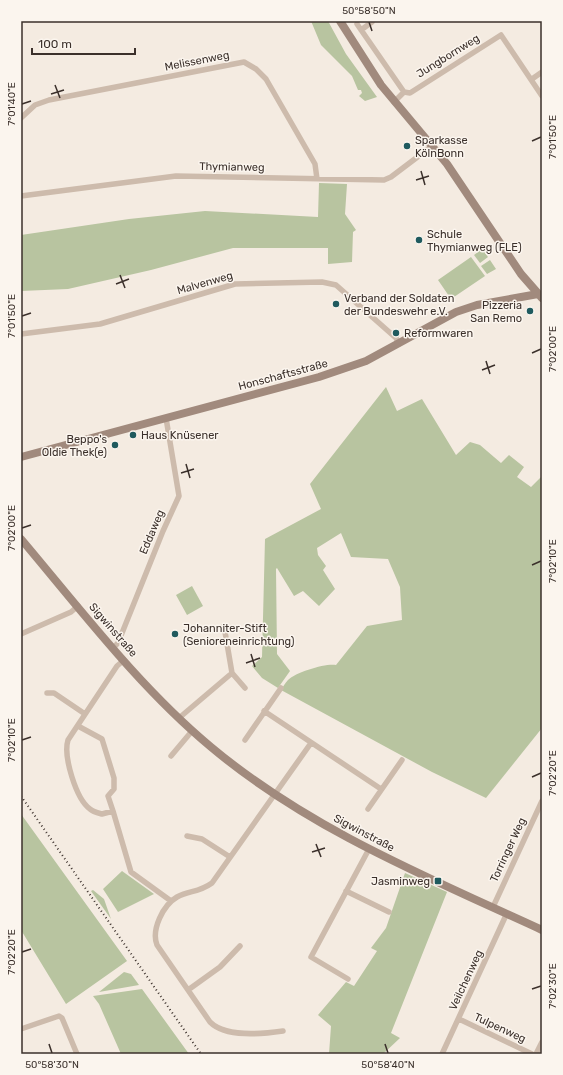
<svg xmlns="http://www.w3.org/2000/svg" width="563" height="1075" font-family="Rubik,sans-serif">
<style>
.green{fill:#b8c4a0}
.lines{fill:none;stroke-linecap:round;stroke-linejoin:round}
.street{stroke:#cdbbac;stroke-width:5.5}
.secondary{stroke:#a18a7d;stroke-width:8}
.rail{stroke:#3b302b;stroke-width:2;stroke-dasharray:1 3;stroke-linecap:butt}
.ticks{fill:none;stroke:#3b302b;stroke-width:1.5}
.poi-dot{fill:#1f5a5e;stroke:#fbf5ee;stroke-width:1.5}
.labels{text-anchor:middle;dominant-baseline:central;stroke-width:3;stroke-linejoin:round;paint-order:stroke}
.street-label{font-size:11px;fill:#3b302b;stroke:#fbf5ee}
.poi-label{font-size:11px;fill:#3b302b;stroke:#fbf5ee;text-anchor:start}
.neatline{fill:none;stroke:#3b302b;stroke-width:1.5}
.ticks-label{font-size:10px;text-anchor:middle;fill:#3b302b}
</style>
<rect width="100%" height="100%" fill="#f4ebe1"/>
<!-- green -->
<path class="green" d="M311 21H328L346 54 377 97 365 101 359 96 362 93 361 90H358L352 76 321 45Z
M319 183 347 184 345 214 356 230 353 232 352 262 328 264V248H233L151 270 68 289 21 291V235L129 219 205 211 318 217Z
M482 249 488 257 480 263 474 255Z
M471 257 485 276 451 299 438 280Z
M490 260 496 269 487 274 481 266Z
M386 387 397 411 422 399 456 455 470 442 480 445 501 463 509 455 524 467 517 477 531 487 542 476V728L486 798 432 772 281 690C283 687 285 683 288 680 296 672 326 663 336 665L367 626 402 620 400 587 388 559 351 557 341 533 317 548 318 555 326 566 323 570 335 589 319 606 303 591 294 596 277 568 276 569 277 654 290 671 278 688 262 678 252 666 262 657 265 539 321 509 310 484Z
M192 586 203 606 187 615 176 595Z
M21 814 127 961 66 1004 21 930Z
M122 871 154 894 118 912 103 889Z
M405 873 447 892 391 1033 400 1038 383 1054H329L331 1026 318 1015 346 982 354 986 377 951 371 948 386 928Z
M93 890 104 899 111 919 91 891Z
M124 972 131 974 139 985 99 992Z
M142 989 189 1054H121L99 1004 93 996Z"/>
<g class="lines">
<!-- street -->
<path class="street" d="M357 24 404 92
M361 30 372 22
M532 79 542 72
M404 92 410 93 501 35 542 96
M394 102 404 92
M21 118 35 105 49 100 244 62 256 69 266 79 315 164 317 179
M21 196 176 176 384 180 391 177 432 146
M21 334 100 324 235 284 322 282 336 285 396 338 399 344
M21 634 71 612 78 606
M113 648 118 643 163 531 179 496 166 418
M124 660 117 666 68 740C63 756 76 799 90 809 93 812 98 813 102 814L113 811 131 872 171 901
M232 673 245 688
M47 693H54L85 714
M264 711 381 789
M179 718 232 673 224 626
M78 726 102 739 114 778V789L108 796 113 811
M245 740 281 688
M171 756 192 731
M368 809 402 760
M187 836 202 839 230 857
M346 891 389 912
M493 907 542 801
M348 979 311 957 369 849
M188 990 220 967 240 946
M459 1019 532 1054
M21 1029 59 1016 62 1018 77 1054
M283 1031C262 1034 226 1038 210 1022L157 945C151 930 163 905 177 897 190 890 198 893 212 883L311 743
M442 1054 507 913
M536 1054 542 1042"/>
<!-- secondary -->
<path class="secondary" d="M340 21 381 85 447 164 521 274 542 298
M21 457 319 377 366 361 456 312 477 305 538 294
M21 539C81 610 140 688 211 747 309 829 427 877 542 930"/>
<!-- rail -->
<path class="rail" d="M21 796 201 1054"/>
</g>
<!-- ticks -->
<path class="ticks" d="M369 22 372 31M55 85 60 98M51 94 64 90M22 104 31 101M532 141 541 137M421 171 425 185M416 180 429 176M120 275 125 288M116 284 129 279M22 316 31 313M532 353 541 349M486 361 490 374M482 370 495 365M186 464 190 478M181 473 194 469M22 528 31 525M532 565 541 561M251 654 255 667M246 663 260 658M22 740 31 737M532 777 541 773M316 844 321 857M312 852 325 848M22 952 31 949M532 989 541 986M49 1044 52 1053M385 1044 388 1053"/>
<!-- markers -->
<g class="poi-dot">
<circle cx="407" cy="146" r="4"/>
<circle cx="419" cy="240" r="4"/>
<circle cx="336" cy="304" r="4"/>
<circle cx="530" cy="311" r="4"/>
<circle cx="396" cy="333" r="4"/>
<circle cx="133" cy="435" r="4"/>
<circle cx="115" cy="445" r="4"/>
<circle cx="175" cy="634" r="4"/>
<rect x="434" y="877" width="8" height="8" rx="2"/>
</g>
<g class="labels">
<!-- street labels -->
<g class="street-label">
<text transform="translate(448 56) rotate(-32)">Jungbornweg</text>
<text transform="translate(197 61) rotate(-11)">Melissenweg</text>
<text transform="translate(232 167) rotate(1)">Thymianweg</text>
<text transform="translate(205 283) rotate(-16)">Malvenweg</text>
<text transform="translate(283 375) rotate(-15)">Honschaftsstraße</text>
<text transform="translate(152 532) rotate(-67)">Eddaweg</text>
<text transform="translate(113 630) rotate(49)">Sigwinstraße</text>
<text transform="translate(364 833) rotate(28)">Sigwinstraße</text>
<text transform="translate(508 850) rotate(-65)">Torringer Weg</text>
<text transform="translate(466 980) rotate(-65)">Veilchenweg</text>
<text transform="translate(500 1028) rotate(25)">Tulpenweg</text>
</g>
<!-- poi labels -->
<g class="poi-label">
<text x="415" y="140">Sparkasse<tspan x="415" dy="13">KölnBonn</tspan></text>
<text x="427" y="234">Schule<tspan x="427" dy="13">Thymianweg (FLE)</tspan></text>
<text x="344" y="298">Verband der Soldaten<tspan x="344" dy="13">der Bundeswehr e.V.</tspan></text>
<text x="522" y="305" text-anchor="end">Pizzeria<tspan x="522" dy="13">San Remo</tspan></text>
<text x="404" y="333">Reformwaren</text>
<text x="141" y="435">Haus Knüsener</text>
<text x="107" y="439" text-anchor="end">Beppo's<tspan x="107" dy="13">Oldie Thek(e)</tspan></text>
<text x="183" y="628">Johanniter-Stift<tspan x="183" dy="13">(Senioreneinrichtung)</tspan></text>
<text x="430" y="881" text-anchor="end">Jasminweg</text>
</g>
</g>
<!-- border -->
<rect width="563" height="1075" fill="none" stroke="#fbf5ee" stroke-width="44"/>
<!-- scale -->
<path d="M32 48v6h103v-6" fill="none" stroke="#3b302b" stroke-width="2"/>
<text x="38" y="48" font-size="12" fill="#3b302b" stroke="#fbf5ee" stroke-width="3" paint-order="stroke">100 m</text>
<rect x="22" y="22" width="519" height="1031" class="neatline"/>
<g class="ticks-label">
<text x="369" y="14">50°58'50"N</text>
<text transform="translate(11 104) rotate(-90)" y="4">7°01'40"E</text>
<text transform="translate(552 137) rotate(-90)" y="4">7°01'50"E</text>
<text transform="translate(11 316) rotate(-90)" y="4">7°01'50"E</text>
<text transform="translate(552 349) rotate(-90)" y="4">7°02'00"E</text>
<text transform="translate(11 528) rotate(-90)" y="4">7°02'00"E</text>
<text transform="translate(552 561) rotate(-90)" y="4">7°02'10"E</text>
<text transform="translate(11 740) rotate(-90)" y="4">7°02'10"E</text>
<text transform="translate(552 773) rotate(-90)" y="4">7°02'20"E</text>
<text transform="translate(11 952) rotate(-90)" y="4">7°02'20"E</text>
<text transform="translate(552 986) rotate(-90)" y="4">7°02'30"E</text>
<text x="52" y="1068">50°58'30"N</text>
<text x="388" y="1068">50°58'40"N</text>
</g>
</svg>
